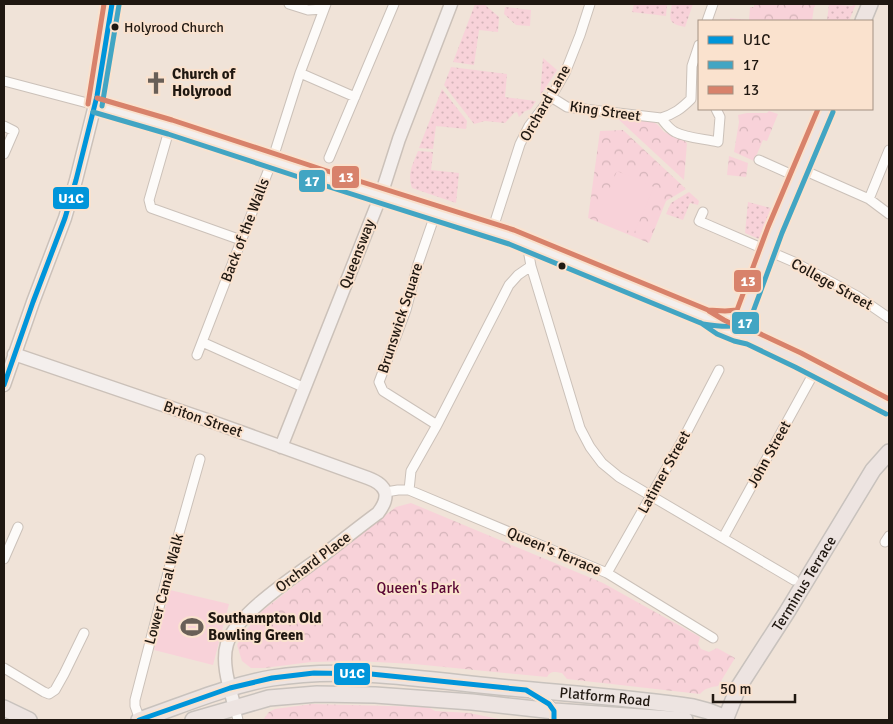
<svg xmlns="http://www.w3.org/2000/svg" width="893" height="724" font-family="Signika,sans-serif">
<style>
.grass{fill:url(#grass-dots)}
.park{fill:url(#park-crowns)}
.pitch{fill:#f8d2d9}
.lines{fill:none;stroke-linecap:round;stroke-linejoin:round}
.street-casing{stroke:#cbc1b9;stroke-width:11}
.secondary-casing{stroke:#cbc1b9;stroke-width:15}
.primary-casing{stroke:#c8c2bd;stroke-width:18}
.street{stroke:#fdfbf9;stroke-width:9}
.secondary{stroke:#f4efed;stroke-width:12}
.primary{stroke:#ede4e1;stroke-width:15}
.bus-1-casing{stroke:#fae2ce;stroke-width:9}
.bus-2-casing{stroke:#fae2ce;stroke-width:9}
.bus-3-casing{stroke:#fae2ce;stroke-width:9}
.bus-1{stroke:#0095da;stroke-width:5}
.bus-2{stroke:#42a5c3;stroke-width:5}
.bus-3{stroke:#d8826b;stroke-width:5}
.bus-dot{fill:#201811;stroke:#fae2ce;stroke-width:2}
.labels{text-anchor:middle;dominant-baseline:central;stroke-width:4;stroke-linejoin:round;paint-order:stroke}
.bus-label{font-size:14px;fill:#201811;stroke:#fae2ce;text-anchor:start}
.poi-label{font-size:15px;font-weight:bold;fill:#201811;stroke:#fae2ce;text-anchor:start}
.street-label{font-size:15px;fill:#201811;stroke:#fae2ce}
.park-label{font-size:15px;fill:#590533;stroke:#fae2ce}
.line-badge{stroke:#fae2ce;stroke-width:2}
.badge-label{font-size:14px;text-anchor:middle;font-weight:bold;fill:#fff}
</style>
<defs>
<pattern id="grass-dots" width="8" height="8" patternUnits="userSpaceOnUse" patternTransform="scale(1.25)"><rect width="8" height="8" fill="#f8d2d9"/><path d="M2 2h.1M6 6h.1" fill="none" stroke="#d4b4b9" stroke-width="1.8" stroke-linecap="round"/></pattern>
<pattern id="park-crowns" width="20" height="18" patternUnits="userSpaceOnUse" patternTransform="scale(1.25)"><rect width="20" height="18" fill="#f8d2d9"/><path d="M2 6a3 3 0 1 1 6 0M12 15a3 3 0 1 1 6 0" fill="none" stroke="#d4b4b9"/></pattern>
</defs>
<rect width="100%" height="100%" fill="#f0e3d8"/>
<!-- grass -->
<path class="grass" d="M475 4H484L499 17 498 32 479 30 474 65 453 62Z
M634 4H667L666 16 632 12Z
M672 4H693L685 27C668 23 669 21 672 4Z
M829 4 852 6 854 4H856L849 21H827Z
M505 7 531 10 530 26 516 25 504 14Z
M543 58 557 70 540 96Z
M451 67 507 74 505 97 536 101 531 109 525 111 519 117 517 112 514 113 505 123 485 121 474 124 444 85Z
M442 89 467 121 466 129 436 126 433 149 419 148Z
M418 151 433 152 431 170 459 173 456 203 412 188C407 173 413 164 418 151Z
M689 192 699 201 698 205 690 203 683 220 666 214 671 203Z
M748 202 771 208 759 239 745 233Z"/>
<!-- park -->
<path class="park" d="M754 4 774 5V4H815V7H814L812 21H730V18L749 20 750 7H754Z
M769 111 778 114 767 141 763 140 754 161 734 152 739 122 738 115 747 113H767Z
M616 117 652 121 658 125 664 132 682 139 687 143 684 180Z
M623 130 686 189 666 201 649 243 588 218 600 131Z
M729 156 748 163 746 177 727 175Z
M411 503 603 583 700 637 698 644 701 649 709 652 717 648 735 658 718 686C711 687 705 688 700 694L567 679 562 673C555 672 551 670 547 677L414 664 357 661 311 662 264 668H251L242 661 237 645 243 634 262 611 396 507Z
M312 704 428 707 435 711 469 713 499 719H509L521 720H263L269 712 275 709Z"/>
<!-- pitch -->
<path class="pitch" d="M617 171 654 187 634 233 597 218Z
M170 590 229 604 213 665 154 650Z"/>
<g class="lines">
<defs>
<path id="street" d="M289 4 308 10 324 9
M707 21 713 4
M300 73 355 97
M4 81 95 105 112 4
M551 97 567 107 661 118C674 114 681 109 691 99L692 66 699 45
M661 118C665 123 669 129 675 132 686 138 706 139 718 142L720 117 716 109
M4 126 14 131 4 154
M170 127 149 200 151 208 241 240
M329 158 394 4
M759 160 797 177
M801 169 869 199 889 214
M869 199 889 150
M436 212 418 264 406 310 379 382 383 391 437 425
M703 212 699 221 794 262 857 296 889 318
M492 231 520 144 529 126 551 97 565 73 580 35 590 4
M530 244 529 255 531 266 580 428 590 447 602 463 619 477 794 580
M202 342 305 388
M197 355 272 161 300 73 326 4
M409 490 411 471 437 425 509 285 518 275 531 266
M386 492 398 490H409L607 573 713 638
M723 538 816 369
M885 542 889 536
M4 559 18 527
M607 573 682 441 719 370
M4 668 44 692 49 694 55 690 64 674 84 633
M531 693C538 697 552 702 554 712 554 714 554 717 554 720
M235 708 238 720
M140 720 135 706V700L170 565 200 459"/>
<path id="secondary" d="M706 317 734 319 743 317
M14 354 210 421 368 478C387 485 391 496 378 513 359 527 340 542 321 557 295 576 236 614 227 644 221 663 230 689 235 708
M4 385 33 302 65 218 76 180 95 105 170 127 322 177 407 203 512 237 706 317C721 328 732 333 749 337
M281 447 381 195 399 139 451 4"/>
<g id="primary">
<path d="M863 21 870 4"/>
<path d="M826 109 775 230 743 317C741 325 744 330 749 337L798 360 889 407"/>
<path d="M4 708 29 720"/>
<path id="s1" d="M726 718 738 688 787 612 873 470 889 452"/>
<path id="s2" d="M139 720C183 705 226 686 272 678 345 666 418 679 490 686 558 693 626 697 693 707L708 711 726 718"/>
<path d="M193 720 269 698 317 694 375 695 472 702 554 711 685 720"/>
</g>
</defs>
<!-- street casing -->
<use href="#street" class="street-casing"/>
<!-- secondary casing -->
<use href="#secondary" class="secondary-casing"/>
<!-- primary casing -->
<use href="#primary" class="primary-casing"/>
<!-- street -->
<use href="#street" class="street"/>
<!-- secondary -->
<use href="#secondary" class="secondary"/>
<!-- primary -->
<use href="#primary" class="primary"/>
<defs>
<path id="bus-1" d="M4 385 33 302 65 218 76 180 97 96 112 4
M139 720 230 688 272 678 314 673 371 674 526 690 549 704 554 711V720"/>
<path id="bus-2" d="M102 106 119 5
M93 112 168 134 320 184 509 244 703 324C715 326 741 330 750 320L782 233 833 112
M701 323 717 334 734 341 747 344 795 367 886 414"/>
<path id="bus-3" d="M97 98 172 120 324 170 514 230 708 310 725 311 737 310 768 227 818 109
M88 104 104 4
M709 311 724 320 738 327 752 330 801 353 889 399"/>
</defs>
<!-- bus-1 casing -->
<use href="#bus-1" class="bus-1-casing"/>
<!-- bus-2 casing -->
<use href="#bus-2" class="bus-2-casing"/>
<!-- bus-3 casing -->
<use href="#bus-3" class="bus-3-casing"/>
<!-- bus-1 -->
<use href="#bus-1" class="bus-1"/>
<!-- bus-2 -->
<use href="#bus-2" class="bus-2"/>
<!-- bus-3 -->
<use href="#bus-3" class="bus-3"/>
</g>
<!-- icons -->
<defs>
<symbol id="church-bare" viewBox="-9 -9 18 18"><path d="M-1.2-6h2.4v3.5h3.3v2.4h-3.3V6h-2.4V-.1h-3.3v-2.4h3.3Z" fill="#695f57" stroke="#fae2ce" stroke-width="2.5" paint-order="stroke"/></symbol>
<symbol id="stadium-bare" viewBox="-9 -9 18 18"><path d="M0-5a6.5 5 0 1 0 0 10a6.5 5 0 1 0 0-10ZM-3.5-1.8h7v3.6h-7Z" fill="#695f57" stroke="#fae2ce" stroke-width="2.5" paint-order="stroke"/></symbol>
</defs>
<g fill-rule="evenodd">
<use href="#church-bare" x="140" y="67" width="32" height="32"/>
<use href="#stadium-bare" x="176" y="611" width="32" height="32"/>
</g>
<!-- markers -->
<g class="bus-dot">
<circle cx="115" cy="27" r="4.5"/>
<circle cx="562" cy="266" r="4.5"/>
</g>
<g class="labels">
<!-- bus labels -->
<g class="bus-label">
<text x="124" y="27">Holyrood Church</text>
</g>
<!-- poi labels -->
<g class="poi-label">
<text x="172" y="74">Church of<tspan x="172" dy="17">Holyrood</tspan></text>
<text x="208" y="618">Southampton Old<tspan x="208" dy="17">Bowling Green</tspan></text>
</g>
<!-- street labels -->
<g class="street-label">
<text transform="translate(545 103) rotate(-60)">Orchard Lane</text>
<text transform="translate(605 111) rotate(8)">King Street</text>
<text transform="translate(245 230) rotate(-69)">Back of the Walls</text>
<text transform="translate(357 254) rotate(-69)">Queensway</text>
<text transform="translate(832 284) rotate(29)">College Street</text>
<text transform="translate(400 318) rotate(-72)">Brunswick Square</text>
<text transform="translate(203 419) rotate(19)">Briton Street</text>
<text transform="translate(769 454) rotate(-61)">John Street</text>
<text transform="translate(664 472) rotate(-61)">Latimer Street</text>
<text transform="translate(554 551) rotate(23)">Queen's Terrace</text>
<text transform="translate(313 562) rotate(-37)">Orchard Place</text>
<text stroke="none"><textPath href="#s1" startOffset="156">Terminus Terrace</textPath></text>
<text transform="translate(164 589) rotate(-75)">Lower Canal Walk</text>
<text stroke="none"><textPath href="#s2" startOffset="474">Platform Road</textPath></text>
</g>
<!-- park labels -->
<g class="park-label">
<text x="418" y="588">Queen's Park</text>
</g>
</g>
<g class="line-badge">
<rect x="331" y="165" width="29" height="24" rx="5" fill="#d8826b"/>
<rect x="298" y="169" width="28" height="24" rx="5" fill="#42a5c3"/>
<rect x="52" y="186" width="38" height="24" rx="5" fill="#0095da"/>
<rect x="733" y="269" width="29" height="24" rx="5" fill="#d8826b"/>
<rect x="731" y="311" width="29" height="24" rx="5" fill="#42a5c3"/>
<rect x="333" y="662" width="38" height="24" rx="5" fill="#0095da"/>
</g>
<g class="badge-label">
<text x="346" y="182">13</text>
<text x="312" y="186">17</text>
<text x="71" y="203">U1C</text>
<text x="748" y="286">13</text>
<text x="745" y="328">17</text>
<text x="352" y="678">U1C</text>
</g>
<!-- border -->
<rect width="893" height="724" fill="none" stroke="#201811" stroke-width="10"/>
<!-- legend -->
<rect x="698" y="20" width="175" height="90" fill="#fae2ce" stroke="#a39182"/>
<rect x="708" y="36" width="25" height="8" fill="#0095da" stroke="#a39182"/>
<text x="743" y="45" font-size="15" fill="#201811">U1C</text>
<rect x="708" y="61" width="25" height="8" fill="#42a5c3" stroke="#a39182"/>
<text x="743" y="70" font-size="15" fill="#201811">17</text>
<rect x="708" y="86" width="25" height="8" fill="#d8826b" stroke="#a39182"/>
<text x="743" y="95" font-size="15" fill="#201811">13</text>
<!-- scale -->
<path d="M713 694v8h82v-8" fill="none" stroke="#201811" stroke-width="2.5"/>
<text x="720" y="694" font-size="15" fill="#201811" stroke="#fae2ce" stroke-width="4" paint-order="stroke">50 m</text>
</svg>
